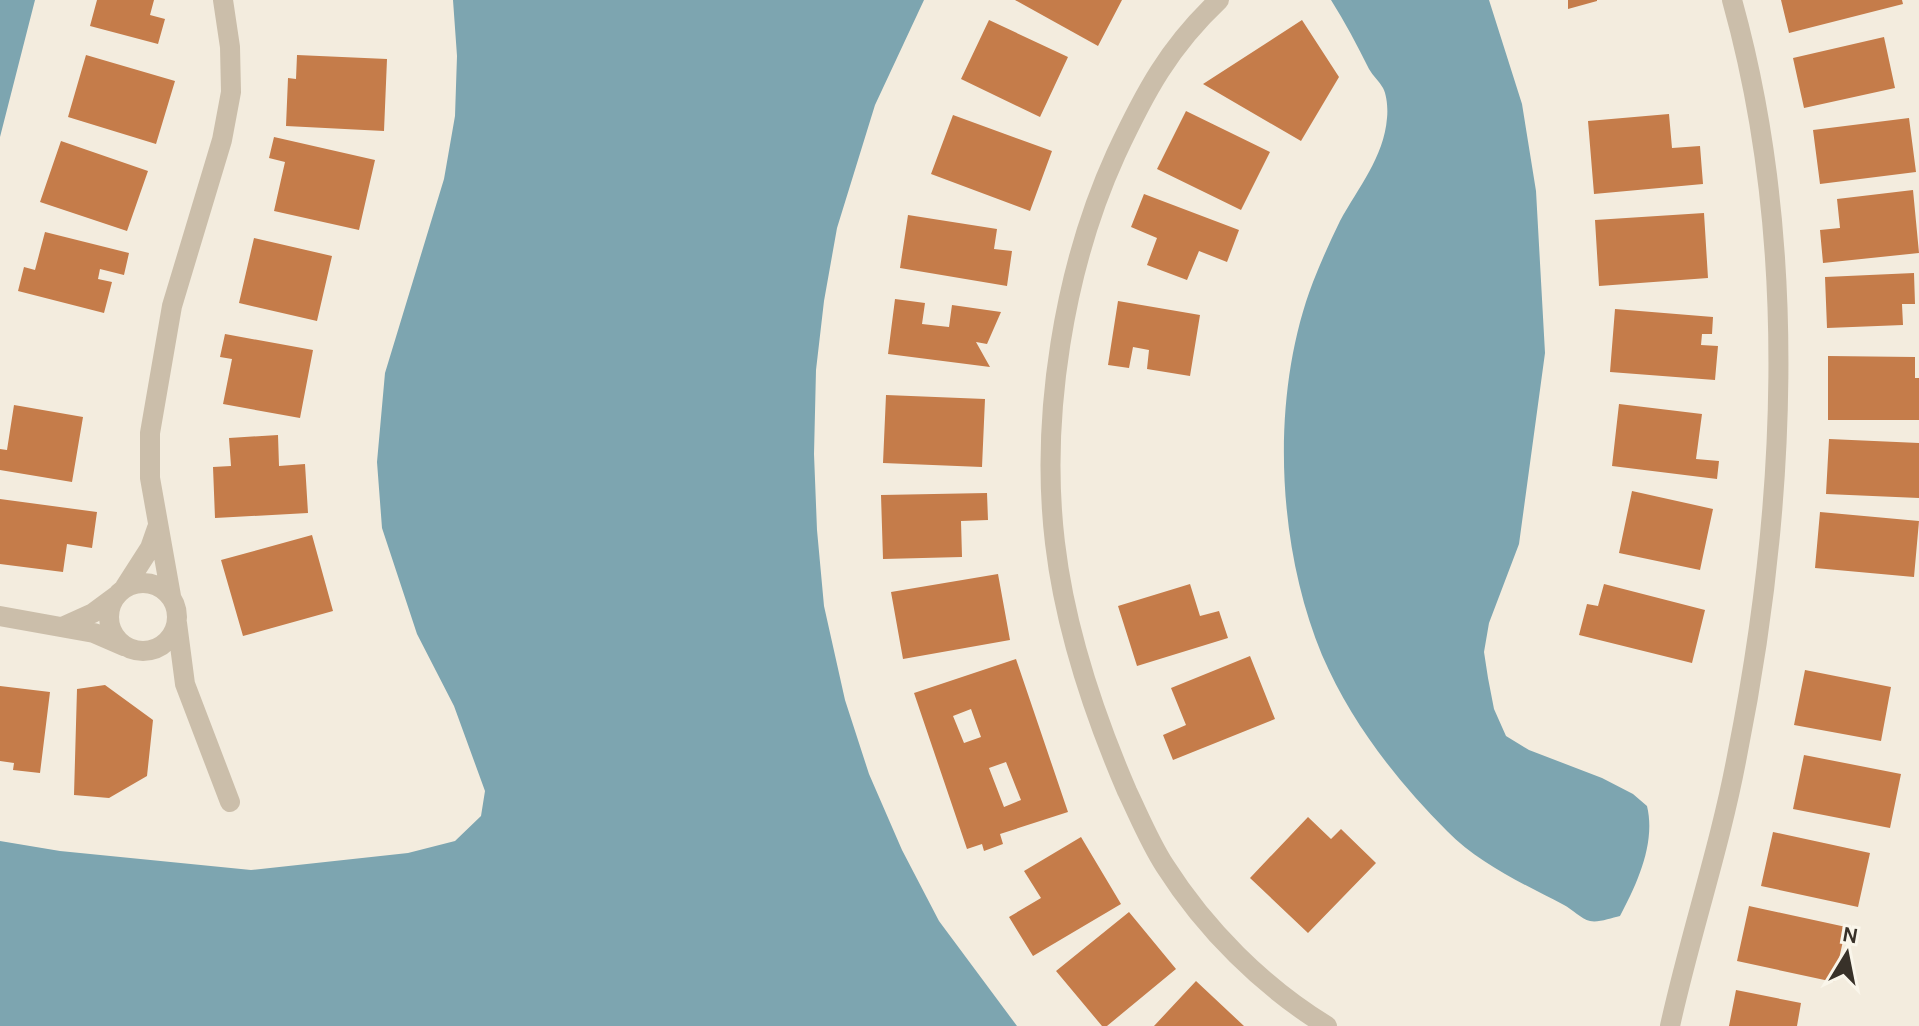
<svg xmlns="http://www.w3.org/2000/svg" width="1919" height="1026" font-family="Karla,sans-serif">
<style>
.water{fill:#7da5b0}
.building{fill:#c57c4a;fill-rule:evenodd}
.lines{fill:none;stroke-linecap:round;stroke-linejoin:round}
.minor{stroke:#cbbeaa;stroke-width:20}
</style>
<rect width="100%" height="100%" fill="#f3ecde"/>
<!-- water -->
<path class="water" d="M0 0H35L0 137Z
M453 0H924L875 105 837 228 824 301 816 370 814 454 817 530 824 606 845 700 869 774 902 850 939 921 1017 1026H0V841L60 851 251 870 408 853 455 841 481 816 485 791 454 706 417 634 382 528 377 462 385 373 444 179 455 116 457 56Z
M1331 0H1489L1522 104 1536 191 1545 353 1519 544 1489 623 1484 652 1488 678 1494 709 1506 736 1529 750 1602 778 1633 794 1647 806C1656 843 1637 884 1620 916 1611 918 1598 923 1590 921 1581 919 1572 909 1564 905 1524 884 1479 864 1447 831 1396 780 1351 722 1322 655 1276 544 1270 394 1313 282 1321 262 1330 241 1340 221 1358 188 1384 157 1387 118 1388 110 1387 95 1383 88 1379 81 1373 76 1369 69 1357 45 1345 22 1331 0Z"/>
<!-- building -->
<path class="building" d="M97 0H154L150 15 165 19 158 44 90 26Z
M1015 0H1122L1098 46Z
M1568 0H1597V1L1568 9Z
M1781 0H1902L1903 4 1789 33Z
M989 20 1068 57 1040 117 961 79Z
M1302 20 1339 77 1301 141 1203 84Z
M1884 37 1895 88 1804 108 1793 58Z
M86 55 175 81 156 144 68 117Z
M297 55 387 59 384 131 286 126 288 78 296 79Z
M1186 111 1270 152 1241 210 1157 169Z
M1669 114 1672 148 1700 146 1703 184 1594 194 1588 121Z
M953 115 1052 151 1030 211 931 174Z
M1909 118 1916 172 1820 184 1813 130Z
M274 137 375 160 359 230 274 211 285 162 269 158Z
M61 141 148 171 127 231 40 202Z
M1913 190 1919 253 1823 263 1820 230 1840 228 1837 199Z
M1144 194 1239 230 1227 262 1199 251 1187 280 1147 265 1157 238 1131 227Z
M1704 213 1708 278 1599 286 1595 220Z
M908 215 997 229 994 249 1012 251 1007 286 900 268Z
M45 232 129 253 124 275 100 269 98 279 112 282 104 313 18 291 24 267 35 270Z
M254 238 332 256 317 321 239 303Z
M1914 273 1915 304H1902L1903 325 1827 328 1825 277Z
M895 299 925 303 922 324 949 327 952 305 1001 312 987 344 976 342 990 367 888 354Z
M1118 301 1200 315 1190 376 1147 369 1149 350 1133 347 1129 368 1108 365Z
M1615 309 1713 317 1712 334H1702L1701 345 1718 346 1715 380 1610 372Z
M225 334 313 350 300 418 223 404 232 359 220 357Z
M1828 356 1915 357V378H1919V420H1828Z
M886 395 985 399 982 467 883 463Z
M1619 404 1702 414 1696 459 1719 461 1717 479 1612 466Z
M14 405 83 417 72 482 0 470V449L7 450Z
M278 435 279 466 305 464 308 513 215 518 213 467 231 466 229 438Z
M1829 439 1919 443V498L1826 494Z
M1632 491 1713 509 1700 570 1619 553Z
M987 493 988 520 961 521 962 557 883 559 881 495Z
M0 499 97 512 92 548 67 544 63 572 0 564Z
M1820 512 1919 521 1914 577 1815 568Z
M312 535 333 611 243 636 221 560Z
M998 574 1010 640 903 659 891 592Z
M1190 584 1200 616 1219 611 1228 638 1137 666 1118 606Z
M1604 584 1705 610 1692 663 1579 635 1587 604 1598 606Z
M1250 656 1275 719 1173 760 1163 735 1186 725 1171 688Z
M1016 659 1068 812 1000 834 1003 844 984 851 982 844 967 849 914 693ZM971 709 981 737 964 743 953 716ZM1006 762 1021 800 1004 807 989 768Z
M1805 670 1891 687 1881 741 1794 725Z
M105 685 153 720 147 776 109 798 74 795 77 689Z
M0 686 50 692 40 773 13 770 14 763 0 761Z
M1804 755 1901 774 1890 828 1793 809Z
M1308 817 1331 839 1341 829 1376 863 1308 933 1250 878Z
M1773 832 1870 853 1858 907 1761 886Z
M1081 837 1121 904 1033 956 1009 917 1041 898 1024 871Z
M1749 906 1846 927 1834 982 1737 961Z
M1129 912 1176 969 1107 1026H1102L1056 971Z
M1196 981 1244 1026H1154Z
M1736 990 1801 1003 1797 1026H1729Z"/>
<g class="lines">
<!-- minor -->
<path class="minor" d="M1219 0C1169 47 1145 92 1116 154 1064 268 1040 417 1055 543 1065 628 1093 712 1127 791 1139 816 1150 843 1165 866 1205 929 1263 987 1327 1026
M109 617a34 34 0 1 1 68 0a34 34 0 1 1-68 0Z
M125 587 150 548 157 528
M171 596 150 478V433L172 306 222 140 231 92 230 47 223 0
M0 616 94 633 124 646
M177 623 185 684 230 802
M62 627 93 613 116 596
M1670 1026C1690 935 1720 847 1737 756 1786 511 1800 243 1732 0"/>
</g>
<!-- north arrow -->
<g transform="translate(1847 954) rotate(10)" stroke="#faf6eb" stroke-width="6" paint-order="stroke">
<path d="M0-6L14 30L0 20L-14 30Z" fill="#383129"/>
<text y="-12" font-size="22" font-weight="bold" text-anchor="middle" fill="#383129">N</text>
</g>
</svg>
